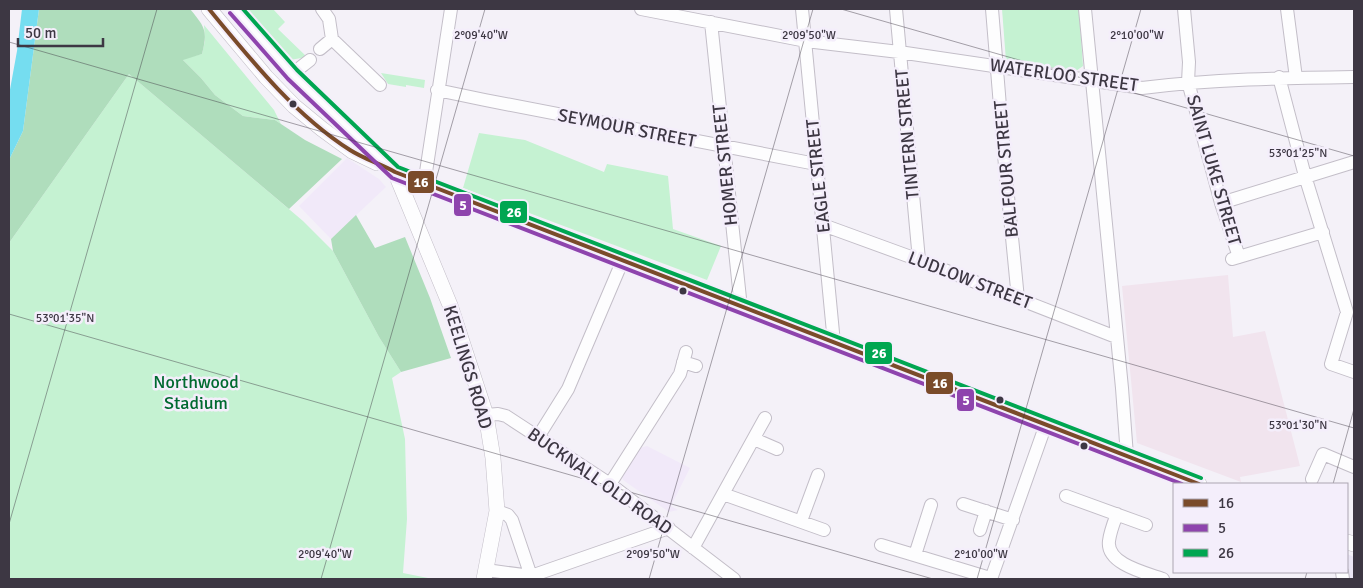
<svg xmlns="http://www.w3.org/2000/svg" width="1363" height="588" font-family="Signika,sans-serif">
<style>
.commercial{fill:#eae5f4}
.built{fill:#f1e9f9}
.education{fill:#f1e4ee}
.green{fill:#c5f2d2}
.forest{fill:#afddbc}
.water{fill:#75ddf0}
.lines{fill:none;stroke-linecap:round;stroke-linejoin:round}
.minor-casing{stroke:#c3bec8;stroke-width:14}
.major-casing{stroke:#c3bec8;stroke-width:16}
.minor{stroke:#fdfdfe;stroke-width:12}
.major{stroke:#fdfdfe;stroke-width:15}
.bus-1-casing{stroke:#f4eefb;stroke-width:8}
.bus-2-casing{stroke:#f4eefb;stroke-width:8}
.bus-3-casing{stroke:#f4eefb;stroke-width:8}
.bus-1{stroke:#7a4b2a;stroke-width:4}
.bus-2{stroke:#8e44ad;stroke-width:4}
.bus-3{stroke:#00a651;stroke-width:4}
.ticks{fill:none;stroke:#3d3743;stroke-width:1;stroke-opacity:0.45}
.bus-dot{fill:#3d3743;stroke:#f4eefb;stroke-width:2}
.labels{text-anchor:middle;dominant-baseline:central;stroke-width:5;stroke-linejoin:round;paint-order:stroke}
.street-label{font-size:18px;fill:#3d3743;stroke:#f4eefb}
.park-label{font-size:18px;fill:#006a30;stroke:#f4eefb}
.ticks-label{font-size:12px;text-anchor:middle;fill:#3d3743;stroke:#f4eefb;stroke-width:5;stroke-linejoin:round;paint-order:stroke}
.line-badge{stroke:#f4eefb;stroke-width:2}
.badge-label{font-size:14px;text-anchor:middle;font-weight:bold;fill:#fff}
</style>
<rect width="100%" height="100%" fill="#f4f1f8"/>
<!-- commercial -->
<path class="commercial" d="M1347 554 1354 557V579H1349Z"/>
<!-- built -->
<path class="built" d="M347 158 379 179 386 187 331 239 299 206Z
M647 446 690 468 671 506 678 510 669 512 623 480 622 477 640 448Z"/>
<!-- education -->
<path class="education" d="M1228 275 1233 337 1265 331 1300 466 1240 477 1241 482 1137 443 1122 286Z"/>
<!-- green -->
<path class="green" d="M245 9H273L285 22 278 29 307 57 290 60Z
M1002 9H1079L1083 66 1076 71 1006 61Z
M204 25 274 110 281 124 275 120 243 116 215 95 201 78 182 59 202 54 205 41Z
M381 73 425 80 424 88 406 85V87L388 84Z
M129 74 303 221 333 251 379 337 401 372 392 378 405 439 407 519 403 573 433 579H9V243Z
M479 133 525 140 604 172 607 164 668 176 673 229 721 246 707 280 463 188Z"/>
<!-- forest -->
<path class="forest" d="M39 9H190C205 27 208 31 202 54L183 60 201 78 215 95 243 116 275 120 305 140 342 159 289 209 129 74 9 243V160L23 131Z
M356 215 375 248 405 237 430 298 451 358 401 372 379 337 333 251 331 239Z"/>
<!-- water -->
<path class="water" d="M22 9H39L23 131 9 160V95L17 51Z"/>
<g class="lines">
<defs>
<path id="minor" d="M322 9 329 19 332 39 380 85
M641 9 806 41 899 52 1142 88C1213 79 1283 78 1354 77
M802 9 834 343
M896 9 919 260
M992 9 1004 155 1018 299
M1085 9 1122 388 1127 456
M1184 9 1189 62 1188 82 1221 203 1239 257
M1287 9 1296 78
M711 22 741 308
M320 49 332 39
M292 74 310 60
M1279 77 1305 176 1347 312 1331 364 1354 372
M437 90 485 100 816 164
M424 185 451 9
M1221 203 1354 162
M823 225 919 260 1116 337
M1232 259 1323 232
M683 362 696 366
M486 415 498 414 506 416 610 484 734 579
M538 437 568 389 622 262
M754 439 777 449
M1312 479 1323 454 1354 467
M610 484 680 374 686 352
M723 494 824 530
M1066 496 1146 525
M963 504 1013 520
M497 511 508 515 512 520 532 579
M1117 514C1114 522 1110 532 1109 541 1106 564 1146 573 1163 579
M801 521 818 475
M980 530 986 511
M881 545 990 578
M693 548 765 418
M915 555 931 505
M486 570 531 576 669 528
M1342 572 1343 579
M991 579 1046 424"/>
<path id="major" d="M209 9 266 77 294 106 322 129 352 151 377 163
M235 9 292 74 395 172 1199 484
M395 172 450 305 486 415 493 458 497 511 484 579
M1347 542 1354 544"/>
</defs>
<!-- minor casing -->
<use href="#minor" class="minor-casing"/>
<!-- major casing -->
<use href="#major" class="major-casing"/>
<!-- minor -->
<use href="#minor" class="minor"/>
<!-- major -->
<use href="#major" class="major"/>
<defs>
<path id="bus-1" d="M209 9C251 60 294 114 350 150 364 159 381 164 395 172L1199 484"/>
<path id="bus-2" d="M230 13 288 79 392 178 1182 484"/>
<path id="bus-3" d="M243 9 297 70 398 167 1201 478"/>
</defs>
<!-- bus-1 casing -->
<use href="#bus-1" class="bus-1-casing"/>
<!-- bus-2 casing -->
<use href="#bus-2" class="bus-2-casing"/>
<!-- bus-3 casing -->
<use href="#bus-3" class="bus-3-casing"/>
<!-- bus-1 -->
<use href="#bus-1" class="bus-1"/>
<!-- bus-2 -->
<use href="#bus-2" class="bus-2"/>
<!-- bus-3 -->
<use href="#bus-3" class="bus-3"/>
</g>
<!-- ticks -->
<path class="ticks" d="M841 9 1354 156M9 42 1354 428M9 314 933 579M1333 484 1354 409M9 524 157 9M321 579 485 9M649 579 813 9M977 579 1141 9M1305 579 1307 572"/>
<!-- markers -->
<g class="bus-dot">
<circle cx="293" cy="104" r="4.5"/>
<circle cx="683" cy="291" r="4.5"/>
<circle cx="1000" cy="400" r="4.5"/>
<circle cx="1084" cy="446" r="4.5"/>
</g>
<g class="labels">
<!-- street labels -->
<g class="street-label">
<text transform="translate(1064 75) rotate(8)">WATERLOO STREET</text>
<text transform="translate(627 128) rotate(11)">SEYMOUR STREET</text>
<text transform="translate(907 134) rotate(-95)">TINTERN STREET</text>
<text transform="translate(725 165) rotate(-96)">HOMER STREET</text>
<text transform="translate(1006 169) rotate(-95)">BALFOUR STREET</text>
<text transform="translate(1214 170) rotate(74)">SAINT LUKE STREET</text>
<text transform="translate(818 176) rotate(-96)">EAGLE STREET</text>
<text transform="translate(970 280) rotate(21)">LUDLOW STREET</text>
<text transform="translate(468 367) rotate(73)">KEELINGS ROAD</text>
<text transform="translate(600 481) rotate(35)">BUCKNALL OLD ROAD</text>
</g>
<!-- park labels -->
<g class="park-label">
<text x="196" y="382">Northwood<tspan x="196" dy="21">Stadium</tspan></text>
</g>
</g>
<g class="ticks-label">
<text x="481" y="39">2°09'40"W</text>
<text x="809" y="39">2°09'50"W</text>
<text x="1137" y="39">2°10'00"W</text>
<text x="1298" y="157">53°01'25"N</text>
<text x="65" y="322">53°01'35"N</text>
<text x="1298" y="429">53°01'30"N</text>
<text x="325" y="558">2°09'40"W</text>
<text x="653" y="558">2°09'50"W</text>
<text x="981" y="558">2°10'00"W</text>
</g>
<g class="line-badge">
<rect x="407" y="170" width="28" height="24" rx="5" fill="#7a4b2a"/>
<rect x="453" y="193" width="19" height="24" rx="5" fill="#8e44ad"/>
<rect x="499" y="200" width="29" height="24" rx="5" fill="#00a651"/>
<rect x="864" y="341" width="29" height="24" rx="5" fill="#00a651"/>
<rect x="925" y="371" width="29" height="24" rx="5" fill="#7a4b2a"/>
<rect x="956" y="388" width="19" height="24" rx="5" fill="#8e44ad"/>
</g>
<g class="badge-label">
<text x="421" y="187">16</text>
<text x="463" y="210">5</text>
<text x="514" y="217">26</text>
<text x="879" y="358">26</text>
<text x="940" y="388">16</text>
<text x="966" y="405">5</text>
</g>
<!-- border -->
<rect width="1363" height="588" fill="none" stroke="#3d3743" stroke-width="20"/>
<!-- legend -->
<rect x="1173" y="483" width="175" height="90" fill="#f4eefb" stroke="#aba5b1"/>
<rect x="1183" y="499" width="25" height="8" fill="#7a4b2a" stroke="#aba5b1"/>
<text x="1218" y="508" font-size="15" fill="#3d3743">16</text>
<rect x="1183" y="524" width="25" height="8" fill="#8e44ad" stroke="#aba5b1"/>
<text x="1218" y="533" font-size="15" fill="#3d3743">5</text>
<rect x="1183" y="549" width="25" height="8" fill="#00a651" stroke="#aba5b1"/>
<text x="1218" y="558" font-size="15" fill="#3d3743">26</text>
<!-- scale -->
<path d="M18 38v8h85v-8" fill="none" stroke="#3d3743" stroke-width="2.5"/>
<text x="25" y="38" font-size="15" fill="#3d3743" stroke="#f4eefb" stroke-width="4" paint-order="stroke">50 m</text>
</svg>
